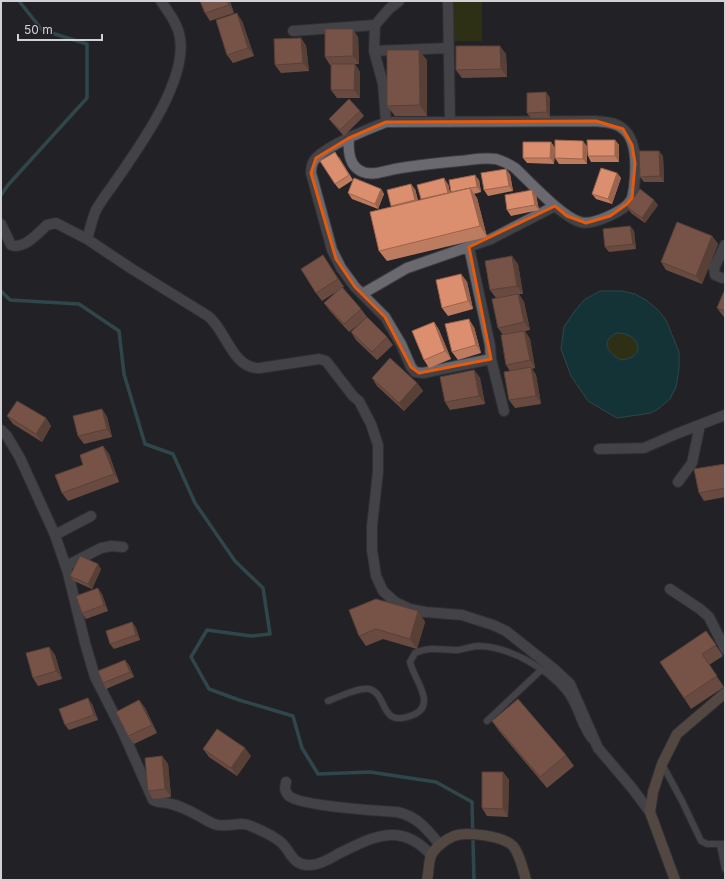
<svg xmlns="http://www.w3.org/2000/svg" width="726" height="881" font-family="Inter,sans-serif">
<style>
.green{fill:#3b4000}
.water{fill:#00474d;stroke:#3f7176;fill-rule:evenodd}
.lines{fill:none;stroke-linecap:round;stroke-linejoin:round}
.stream{stroke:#3f7176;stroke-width:3.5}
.lane-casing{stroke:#3f3f43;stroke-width:8}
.street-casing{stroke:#3f3f43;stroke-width:12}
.secondary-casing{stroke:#3f3f43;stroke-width:12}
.lane{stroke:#69696f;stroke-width:6}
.street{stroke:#69696f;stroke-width:10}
.secondary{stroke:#8c7662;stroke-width:10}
.wall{fill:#bd7b5f}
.shaded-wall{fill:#9a644d}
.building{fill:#dc8f6e;stroke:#9a644d}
.marked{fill:none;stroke:#e8590c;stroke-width:3;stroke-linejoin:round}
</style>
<rect width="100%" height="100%" fill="#222227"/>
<!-- green -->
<path class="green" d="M451 1H482V41H450Z
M616 333C639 332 649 357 621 360 609 352 599 343 616 333Z"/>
<!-- water -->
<path class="water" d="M600 291H622L635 294 646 300 658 310 666 320 679 352V368L677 382 676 387 670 399 658 409 651 413 617 418 588 401 571 376 561 349 564 327 574 312 584 300ZM616 333C639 332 649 357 621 360 609 353 599 343 616 333Z"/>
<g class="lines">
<!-- stream -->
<path class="stream" d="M1 195 8 185 87 98V44L42 30 19 1
M1 291 10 300 79 304 119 331 124 374 145 444 173 454 195 503 235 561 263 588 270 634 251 636 207 630 191 657 209 689 239 700 293 716 302 748 318 774 370 772 436 782 472 802 474 880"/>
<defs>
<path id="lane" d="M328 701C339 697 359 687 369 689 389 694 378 729 413 715 438 705 413 678 410 662L415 653C429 646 443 650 458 650 465 649 472 646 479 646 510 647 547 668 566 692 578 707 579 727 592 741
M487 721 541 670
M662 764 682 801 701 841 707 844H725
M720 845 725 869"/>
<path id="street" d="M448 1 450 122
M293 31 375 25
M374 51 449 48
M386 122 383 84 374 51 375 25 389 9 399 1
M349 138C348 150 349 167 363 172 372 176 385 171 395 169 417 165 438 163 459 161 471 160 484 157 496 159 503 161 509 164 515 168 530 182 562 217 580 222 592 226 625 211 631 200 633 197 633 192 634 188 636 171 638 139 622 128 615 122 604 122 596 121L386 122C366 130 330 144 316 158 312 162 311 167 311 173L332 250 341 268 355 287 385 317 401 344 411 367 415 372 423 373 491 359 490 345 469 247
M1 224 11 245C24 250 38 233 47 225L56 223 87 239 132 269 208 316C227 331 232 369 260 368L319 359 326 361 353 396 359 401 371 424 378 445V472L372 526V550L376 576 383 591 395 602 410 609 425 612 462 615 493 625 506 631 554 669 570 684 598 748 632 788 650 812
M87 239C90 230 92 219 96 210 101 201 107 193 113 185 137 150 187 83 180 38 178 24 169 13 161 1
M722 278 715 275 714 268 725 245
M362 294 407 268 491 239 555 206
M491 359 504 411
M1 430 7 436 20 458 55 535 68 573 85 643 95 677 122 730 153 800C158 803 165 802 171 804 181 806 190 811 199 816 205 819 211 824 218 825 229 827 241 821 251 826 260 830 270 834 278 840 291 848 290 866 310 865 320 865 330 859 338 854 372 837 401 821 431 855
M599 449 644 448 676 434 725 415
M678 482 692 463 700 425
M55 535 91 516
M66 566 101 548 111 546 123 547
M670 589 700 609 709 617 725 649
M286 782C285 787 284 791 289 796 301 806 378 811 397 812 417 816 428 830 440 845"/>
<path id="secondary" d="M427 880C429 873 428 863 431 856 434 848 446 839 454 836 467 831 503 836 513 846 520 854 523 870 526 880
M675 880 650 812 653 792 662 764 677 734 725 693"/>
</defs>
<!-- lane casing -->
<use href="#lane" class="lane-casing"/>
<!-- street casing -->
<use href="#street" class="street-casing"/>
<!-- secondary casing -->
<use href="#secondary" class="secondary-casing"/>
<!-- lane -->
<use href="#lane" class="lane"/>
<!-- street -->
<use href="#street" class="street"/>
<!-- secondary -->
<use href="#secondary" class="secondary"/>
</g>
<!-- wall -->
<path class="wall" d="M230 1 234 13 210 21 205 13Z
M242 21 254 56 233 63 227 55Z
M358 37 359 64H355L360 72V98H337L331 90V65H330L325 57Z
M301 38 306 46 309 71 281 73 275 65Z
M506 54 507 77 462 78 456 70Z
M427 60V116H395L387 106Z
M546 92 550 98V118H531L527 113Z
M360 111 364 116 344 136 333 124 329 119Z
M615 140 619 145V162H591L588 156Z
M551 142 555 148 554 164 527 163 523 158Z
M587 146V164H559L555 158Z
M663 156 664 182H644L640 177Z
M339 157 353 180 381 189 384 194 378 209 352 199 348 193 353 180 339 189 335 184Z
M617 173 621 178 612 204 596 199 592 194Z
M510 174 513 191 488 196 484 190Z
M479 180 481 192 474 194 477 198 487 237 387 261 379 251 392 207 391 206 415 189 418 200H421L448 184 450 192Z
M536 195 539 210 511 216 507 210Z
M658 205 645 223 631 213 627 207Z
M630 226 634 231 636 249 609 252 605 247Z
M712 236 718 244 702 284 666 270 661 262Z
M323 255 344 287 342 288 361 309 367 317 387 337 393 345 377 360 356 340 351 332 362 322 349 332 330 311 324 303 336 292 322 301 316 293Z
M518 264 523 294H519L524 302 530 330 525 331 530 339 535 368 532 369 536 375 541 404 515 408 509 400 510 371 506 365 503 335 498 328 496 298 490 290Z
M461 274 467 282 473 309 448 316 442 308Z
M725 289V317L723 316 717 308Z
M434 322 439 330 451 359 429 368 424 360Z
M474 327 481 353 458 360 452 352Z
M474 370 480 378 485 404 450 410 445 402Z
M372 378 417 383 423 391 404 411 377 386Z
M102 409 107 417 112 437 84 444 78 436Z
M7 416 46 418 51 426 42 442 13 424Z
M103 446 109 454 119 482 68 501 62 493 83 465Z
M725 464V497L704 501 699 493Z
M101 569 92 589 74 581 70 576Z
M102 594 108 611 86 619 82 613Z
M418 611 425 622 417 649 383 639 366 646 359 636Z
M132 622 136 628 140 640 114 649 110 644Z
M706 631 723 656 709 665 724 687 691 709 684 698Z
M49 647 55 655 62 679 38 686 33 678Z
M129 665 134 677 106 689 103 683Z
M139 700 145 708 157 733 134 744 128 736Z
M92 704 98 720 69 730 65 725Z
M492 721 566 755 574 766 547 788 499 731Z
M203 749 251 756 237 776 209 757Z
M162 756 168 764 171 797 153 799 148 791Z
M503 772 509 780 508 817 487 816 482 808Z"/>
<!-- shaded-wall -->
<path class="shaded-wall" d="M227 1H230L234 13 229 5Z
M237 13 242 21 254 56 248 48Z
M353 29 358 37 359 64 353 56Z
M301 38 306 46 309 71 303 63Z
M500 46 506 54 507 77 501 69Z
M419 50 427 60V116L420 105Z
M355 64 360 72V98L354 90Z
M546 92 550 98V118L547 112Z
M615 140 619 145V162L615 156Z
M583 141 587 146V164L583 159Z
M551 142 555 148 554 164 550 158Z
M659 151 663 156 664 182 660 176Z
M506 169 510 174 513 191 509 186Z
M617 173 621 178 612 204 608 199Z
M475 175 479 180 481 192 477 187Z
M444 178 448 184 451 198 448 193Z
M411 184 415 189 419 205 415 200Z
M470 188 477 198 487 237 480 226Z
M381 189 384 194 378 209 375 204Z
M532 190 536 195 539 210 535 205Z
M654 200 658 205 645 223 642 218Z
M630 226 634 231 636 249 633 244Z
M712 236 718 244 702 284 696 276Z
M512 256 518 264 523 294 517 286Z
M461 274 467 282 473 309 468 301Z
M518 294 524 302 530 330 524 322Z
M469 319 474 327 481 353 476 345Z
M434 322 439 330 451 359 445 351Z
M524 331 530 339 535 368 530 360Z
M531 367 536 375 541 404 536 396Z
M474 370 480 378 485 404 479 396Z
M417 383 423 391 404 411 399 403Z
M102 409 107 417 112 437 107 429Z
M46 418 51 426 42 442 36 434Z
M103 446 109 454 119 482 114 474Z
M98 564 101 569 92 589 88 584Z
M98 588 102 594 108 611 104 605Z
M418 611 425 622 417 649 410 639Z
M132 622 136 628 140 640 136 635Z
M49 647 55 655 62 679 56 671Z
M125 660 129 665 134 677 130 672Z
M88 698 92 704 98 720 94 715Z
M139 700 145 708 157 733 152 725Z
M245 748 251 756 237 776 231 768Z
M162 756 168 764 171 797 165 789Z
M503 772 509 780 508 817 503 809Z"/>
<!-- building -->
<path class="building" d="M200 1H227L229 5 205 13Z
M237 13 248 48 227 55 216 20Z
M325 29H353V56L325 57Z
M301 38 303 63 275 65 274 39Z
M456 46H500L501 69 456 70Z
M387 50H419L420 105 387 106Z
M331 64H355L354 90H331Z
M546 92 547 112 527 113V93Z
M349 99 360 111 340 130 329 119Z
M555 140 583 141V159L555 158Z
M587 140H615V156H588Z
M523 142H551L550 158H523Z
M639 151H659L660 176 640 177Z
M335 152 349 175 335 184 320 161Z
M601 168 617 173 608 199 592 194Z
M506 169 509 186 484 190 481 173Z
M475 175 477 187 470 188 451 192 449 180Z
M354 178 381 189 375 204 348 193Z
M444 178 448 193 421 199 417 185Z
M411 184 415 200 391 206 387 190Z
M470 188 480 226 379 251 370 212Z
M640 189 654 200 642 218 627 207Z
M532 190 535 205 507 210 505 195Z
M677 222 712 236 696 276 661 262Z
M630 226 633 244 605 247 603 229Z
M323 255 338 279 316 293 301 269Z
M512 256 517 286 490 290 485 261Z
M461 274 468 301 442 308 436 280Z
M342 287 361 309 344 324 324 303Z
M725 289V311L717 308Z
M518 294 524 322 498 328 492 299Z
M367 317 387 337 372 352 351 332Z
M469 319 476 345 452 352 445 324Z
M434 322 445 351 424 360 412 331Z
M524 331 530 360 506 365 501 335Z
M390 358 417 383 399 403 372 378Z
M531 367 536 396 509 400 504 372Z
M474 370 479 396 445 402 440 377Z
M17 401 46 418 36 434 7 416Z
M102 409 107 429 78 436 73 416Z
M103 446 114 474 62 493 55 475 83 465 80 455Z
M725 464V488L699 493 694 469Z
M80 556 98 564 88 584 70 576Z
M98 588 104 605 82 613 76 596Z
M376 599 418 611 410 639 376 629 359 636 349 610Z
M132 622 136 635 110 644 106 631Z
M706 631 716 645 702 654 717 676 684 698 660 662Z
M49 647 56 671 33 678 26 653Z
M125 660 130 672 103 683 98 671Z
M88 698 94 715 65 725 59 709Z
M518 699 566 755 540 777 492 721Z
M139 700 152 725 128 736 116 712Z
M217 729 245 748 231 768 203 749Z
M162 756 165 789 148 791 145 758Z
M482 772H503V809L482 808Z"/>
<!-- marked area -->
<path d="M0 0H726V881H0ZM596 121 623 129 632 145 635 163 632 198 627 204 610 216 586 223 567 216 555 206 469 247 491 359 419 373 411 367 385 317 355 287 336 259 311 173 316 158 349 138 386 122Z" fill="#222227" fill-opacity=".55" fill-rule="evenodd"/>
<path class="marked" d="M596 121 623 129 632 145 635 163 632 198 627 204 610 216 586 223 567 216 555 206 469 247 491 359 419 373 411 367 385 317 355 287 336 259 311 173 316 158 349 138 386 122Z"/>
<!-- border -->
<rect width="726" height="881" fill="none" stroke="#d2d2d6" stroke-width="4"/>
<!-- scale -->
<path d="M18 34v6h84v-6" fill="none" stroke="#d2d2d6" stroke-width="2"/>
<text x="24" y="34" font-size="12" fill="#d2d2d6" stroke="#222227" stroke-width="3" paint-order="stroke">50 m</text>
</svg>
